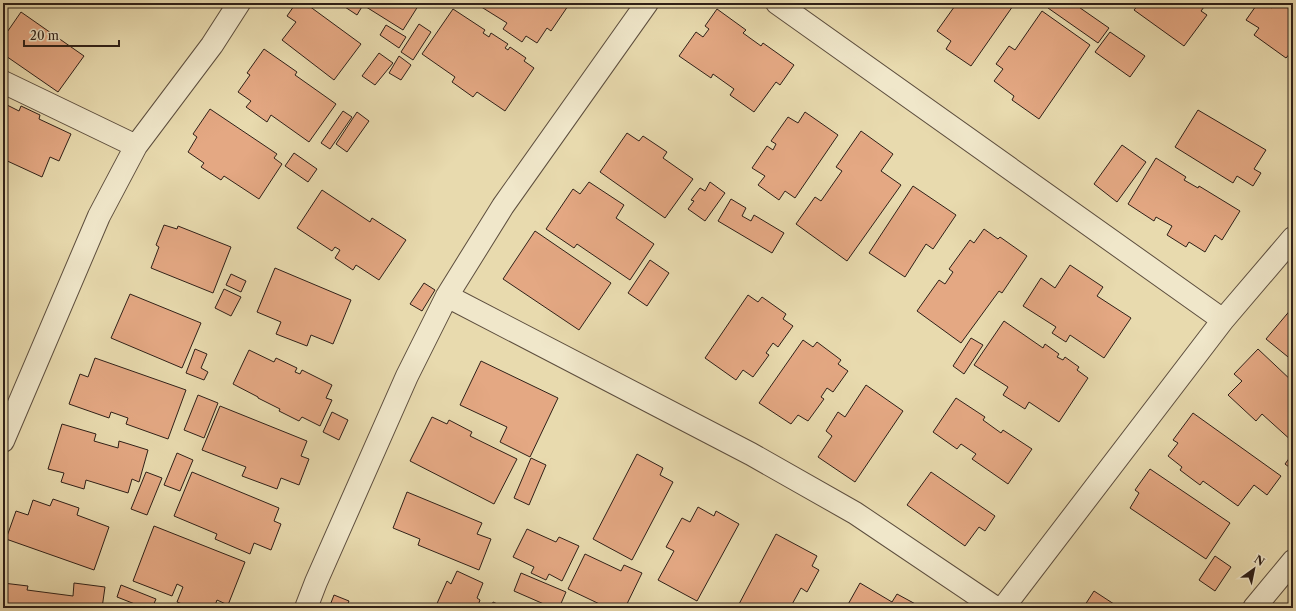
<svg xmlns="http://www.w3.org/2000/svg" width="1296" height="611" font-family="'Libre Caslon Text',serif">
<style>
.building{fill:#e4a883;stroke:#2f2018}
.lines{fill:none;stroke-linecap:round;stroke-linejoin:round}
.minor-casing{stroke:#5d4e3e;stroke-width:24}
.minor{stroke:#f0e7ca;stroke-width:22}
</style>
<rect width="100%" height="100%" fill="#e8daae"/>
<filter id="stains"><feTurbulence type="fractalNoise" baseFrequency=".005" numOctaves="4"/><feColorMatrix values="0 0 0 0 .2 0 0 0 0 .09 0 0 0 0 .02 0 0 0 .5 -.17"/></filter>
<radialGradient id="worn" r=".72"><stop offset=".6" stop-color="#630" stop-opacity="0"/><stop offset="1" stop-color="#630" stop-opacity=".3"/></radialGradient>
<!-- building -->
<path class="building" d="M296 3H305L361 44 334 80 282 40 296 22 287 16Z
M339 3H420L403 30 363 5 357 15Z
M475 3H562L568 6 551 31 547 28 537 43 526 36 522 42 503 29 507 23Z
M957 3H1015L971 66 946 49 951 41 937 31Z
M1052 3H1073L1109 28 1098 43 1048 8Z
M1140 3H1207L1201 11 1207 15 1184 46 1134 10Z
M1258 3H1265L1272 8 1275 3H1293V52L1292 51 1286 58 1254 35 1259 28 1246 20Z
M453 9 485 30 483 33 489 37 491 33 508 44 505 48 508 50 510 47 526 58 524 61 534 68 505 111 477 92 473 97 452 82 455 77 422 54Z
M717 9 746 30 743 33 761 46 763 43 794 65 780 85 776 82 754 112 730 95 734 89 713 74 711 78 679 56 696 32 703 37 709 29 705 26Z
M1042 11 1090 45 1039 119 1012 100 1014 96 994 81 1003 69 996 64 1009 46 1015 50Z
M21 12 84 56 58 92 3 54V38Z
M419 24 431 32 413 60 401 52Z
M386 25 406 37 399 48 380 35Z
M1110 32 1145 56 1130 77 1095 52Z
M264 49 297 72 295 75 336 104 309 142 271 115 267 122 246 107 251 101 238 92 250 75 247 73Z
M379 53 393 63 375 85 362 76Z
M399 56 411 65 401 80 389 73Z
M3 103 19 111 21 106 40 115 39 119 71 134 59 161 50 157 42 177 3 159Z
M210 109 277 154 274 158 282 164 259 199 224 176 221 180 201 167 204 163 188 152 197 137 193 134Z
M1198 110 1266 150 1254 169 1261 173 1253 186 1237 176 1233 183 1175 147Z
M343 111 352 117 330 149 321 143Z
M357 112 369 121 347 152 336 144Z
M805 112 838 135 795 198 785 191 779 200 758 185 765 176 752 168 767 146 773 150 776 144 771 141 788 117 798 123Z
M861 131 893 154 881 171 901 185 847 261 796 224 815 197 821 201 842 171 836 167Z
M627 133 639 141 643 136 667 152 663 158 693 179 665 218 600 172Z
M1122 145 1146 162 1117 202 1094 184Z
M294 153 317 169 308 182 285 166Z
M1156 158 1186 177 1184 180 1198 188 1199 186 1240 211 1222 240 1215 235 1205 252 1189 242 1186 247 1167 235 1172 226 1156 217 1154 221 1128 204Z
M589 182 624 205 616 218 654 244 630 280 577 244 574 248 546 229 573 189 580 194Z
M710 182 725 193 705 221 688 209 694 201 691 200 700 188 705 191Z
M913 186 956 215 933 249 926 244 905 277 869 253Z
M322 190 370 222 372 218 406 240 379 280 356 265 353 270 335 258 340 250 335 247 332 251 297 228Z
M731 199 746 208 742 216 751 221 754 215 784 233 772 253 718 221Z
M164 225 177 229 178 226 231 247 213 293 151 268 159 247 156 245Z
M984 229 998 239 1000 237 1027 256 1002 293 999 291 961 343 917 311 939 280 945 284 953 272 949 269 970 240 974 243Z
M535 231 611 283 579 330 503 279Z
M650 260 669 273 647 306 628 293Z
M1070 265 1103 287 1097 296 1131 318 1104 358 1070 335 1066 342 1052 333 1056 327 1023 306 1041 278 1055 288Z
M275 268 351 300 333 344 311 335 307 346 276 334 281 322 257 312Z
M231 274 246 281 241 292 226 285Z
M424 283 435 290 422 311 410 304Z
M224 289 241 297 231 316 215 308Z
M130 294 201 323 182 368 111 338Z
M748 295 758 302 762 297 786 314 783 319 793 326 778 347 773 343 766 353 769 355 753 377 743 370 736 380 705 358Z
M1292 308 1293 309V361L1266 339Z
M1004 321 1043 348 1045 344 1059 354 1057 357 1063 360 1065 357 1079 367 1077 370 1088 378 1059 422 1029 402 1025 409 1003 395 1008 387 974 365Z
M971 338 983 345 964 374 953 366Z
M803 340 813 347 817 342 841 360 838 364 848 371 833 392 827 388 821 397 824 399 808 421 798 415 791 424 759 403Z
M195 349 207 354 201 368 208 372 204 380 186 373Z
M1258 349 1293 382V442L1262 414 1256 421 1228 395 1242 381 1234 374Z
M249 350 274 362 276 358 297 368 295 372 300 374 302 370 332 385 326 398 332 400 320 426 302 417 299 421 279 411 280 409 258 398V397L233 384Z
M95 358 186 390 168 439 126 424 128 418 111 412 109 418 69 404 80 374 88 377Z
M481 361 558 398 530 457 500 442 507 427 460 405Z
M866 385 903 411 855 482 818 457 832 436 826 431 838 412 845 417Z
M198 395 218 403 204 438 184 430Z
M956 398 985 417 983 420 1001 433 1003 430 1032 449 1008 484 972 459 976 454 961 444 957 449 933 432Z
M220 406 307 441 301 456 309 459 299 485 281 478 277 489 242 476 246 467 202 450Z
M332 412 348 420 339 440 323 432Z
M1193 413 1281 476 1267 495 1254 485 1238 506 1203 481 1200 485 1180 470 1182 467 1168 456 1178 443 1173 440Z
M432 417 447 424 449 420 472 432 470 436 517 459 494 504 410 461Z
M62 424 96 434 94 441 118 448 119 441 148 450 139 482 132 479 128 493 86 480 84 489 61 482 64 473 48 469Z
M177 453 193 460 180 491 164 485Z
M1293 453V470L1285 464Z
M637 454 663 468 660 475 673 482 632 560 593 539Z
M531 458 546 465 529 505 514 498Z
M1150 469 1230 523 1206 559 1130 508 1139 493 1135 490Z
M146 472 162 478 147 515 131 509Z
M192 472 279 508 274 521 281 524 271 550 254 543 250 554 215 539 217 534 174 516Z
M931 472 995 516 985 531 979 527 965 546 907 505Z
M407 492 482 523 477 534 491 539 479 570 418 545 420 539 393 528Z
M53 499 79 508 77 515 109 527 94 570 6 539 16 511 28 515 33 500 50 506Z
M698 507 714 516 716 511 739 524 697 601 658 580 674 551 666 547 682 518 690 522Z
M154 526 245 562 228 605 217 600 214 608H192L177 602 183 587 177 584 172 596 133 581Z
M527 529 556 542 559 537 579 546 562 581 549 574 546 580 531 573 534 567 513 557Z
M776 534 817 556 812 566 819 570 807 592 801 588 790 608H742L738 606Z
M585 554 621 571 624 565 642 573 625 608H608L568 589Z
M1215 556 1231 567 1215 591 1199 580Z
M457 571 483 583 477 598 480 600 477 608H435L447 581 451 584Z
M521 573 566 592 559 608H553L514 591Z
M3 583 28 586 27 590 73 596 74 583 105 587 102 608H3Z
M860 583 892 602 897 594 921 607 846 608Z
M121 585 156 599 152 608H145L117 597Z
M1094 591 1120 608H1083Z
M334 595 349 601 346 608H329Z
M493 602 506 608H491Z"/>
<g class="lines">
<defs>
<path id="minor" d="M777 3 1223 320
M3 82 136 146
M447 296 751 454 855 513 996 608
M3 441 99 216 136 146 212 45 239 3
M306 608 316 582 407 376 447 296 503 206 647 3
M1003 608 1223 320 1293 238
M1254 608 1293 561"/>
</defs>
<!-- minor casing -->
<use href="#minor" class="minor-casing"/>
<!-- minor -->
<use href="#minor" class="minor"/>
</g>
<!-- margin -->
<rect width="1296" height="611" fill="none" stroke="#e8daae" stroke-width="16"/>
<rect x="4" y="4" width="1288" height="603" fill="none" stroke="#2f2018" stroke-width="2"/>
<rect x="8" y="8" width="1280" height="595" fill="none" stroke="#2f2018"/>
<!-- north arrow -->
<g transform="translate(1254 569) rotate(33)" stroke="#f0e7ca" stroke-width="3" paint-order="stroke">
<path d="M0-3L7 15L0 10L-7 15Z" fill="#2f2018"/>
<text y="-6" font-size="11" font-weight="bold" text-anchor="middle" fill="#2f2018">N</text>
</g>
<!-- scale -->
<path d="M24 40v6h95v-6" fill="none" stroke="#2f2018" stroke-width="2"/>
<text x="30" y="40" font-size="12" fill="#2f2018" stroke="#f0e7ca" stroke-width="3" paint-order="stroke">20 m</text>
<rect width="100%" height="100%" filter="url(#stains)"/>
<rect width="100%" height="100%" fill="url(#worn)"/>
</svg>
